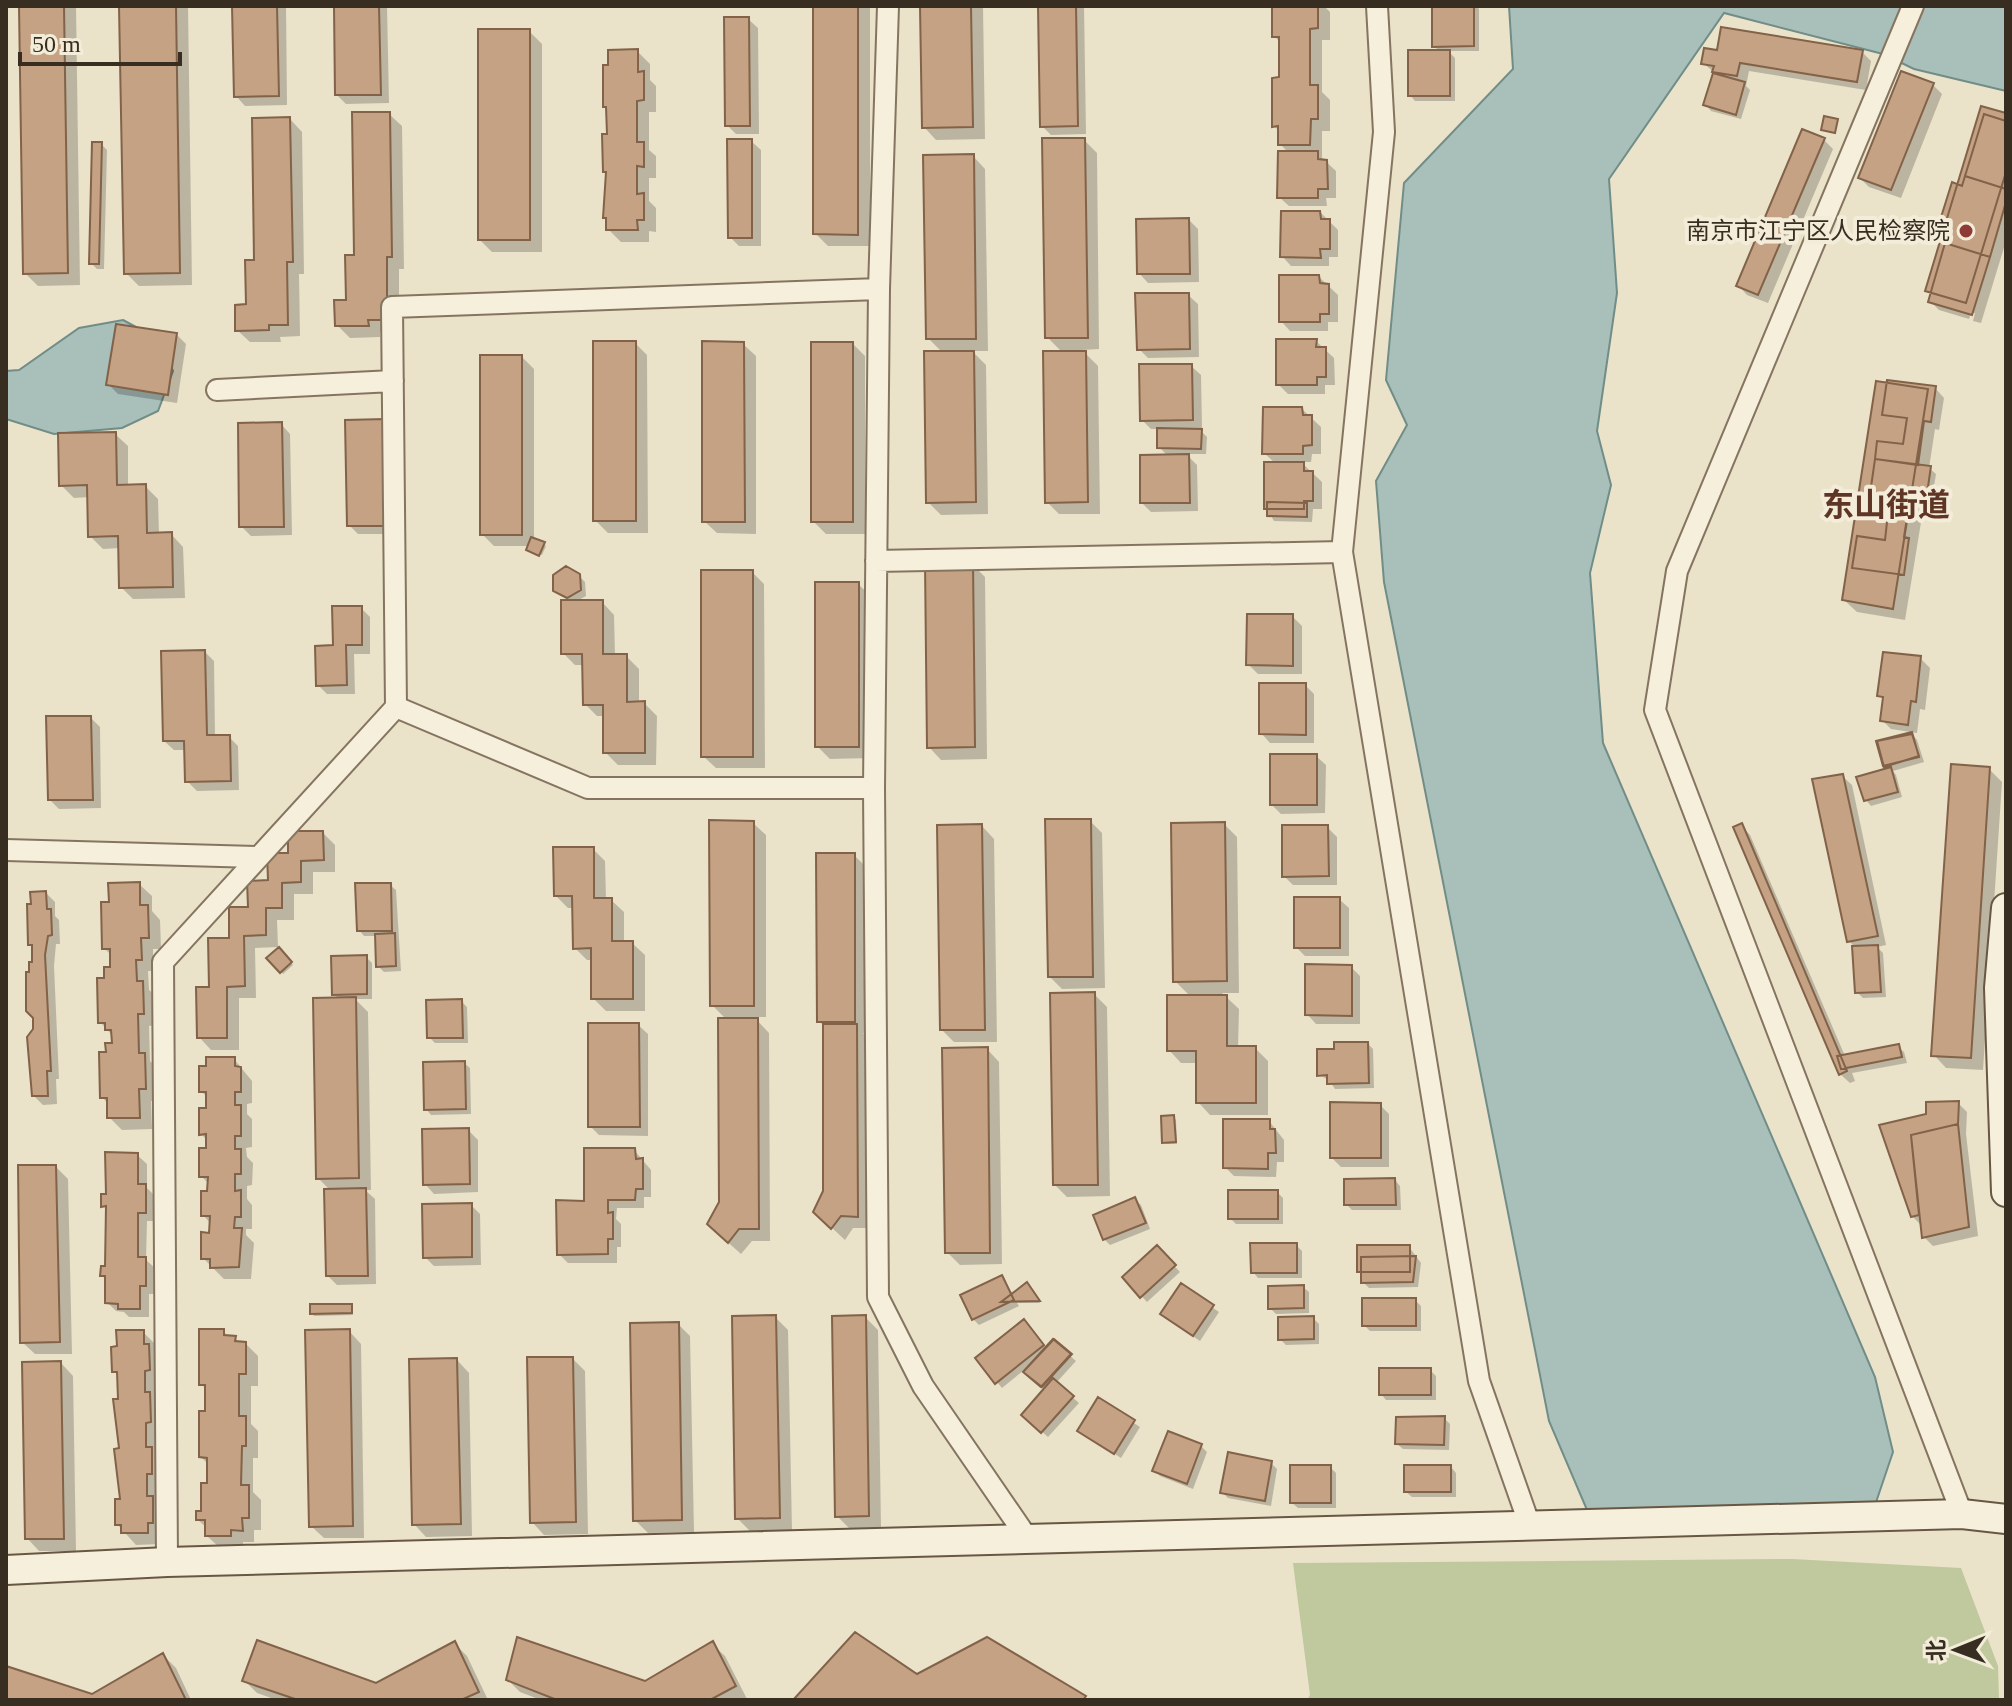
<svg xmlns="http://www.w3.org/2000/svg" width="2012" height="1706" font-family="'Times New Roman','Noto Sans SC',serif">
<style>
.green{fill:#c0c89e}
.water{fill:#a9bfba;stroke:#718d87;stroke-width:2}
.shadow{fill:#0003}
.building{fill:#c4a283;stroke:#826248;stroke-width:2}
.lines{fill:none;stroke-linecap:round;stroke-linejoin:round}
.street-casing{stroke:#857560;stroke-width:24}
.secondary-casing{stroke:#675743;stroke-width:32}
.street{stroke:#f6efdc;stroke-width:20}
.secondary{stroke:#f6efdc;stroke-width:28}
.poi-dot{fill:#8e3a36;stroke:#f2ecd8;stroke-width:3}
.labels{text-anchor:middle;dominant-baseline:central;stroke-width:8;stroke-linejoin:round;paint-order:stroke}
.poi-label{font-size:24px;fill:#372d21;stroke:#f2ecd8;text-anchor:end}
.district-label{font-size:32px;font-weight:bold;fill:#5f3525;stroke:#f2ecd8}
</style>
<rect width="100%" height="100%" fill="#eae2c9"/>
<!-- green -->
<path class="green" d="M1792 1559 1961 1568 1998 1666 1999 1700H1307L1310 1695 1293 1563Z"/>
<!-- water -->
<path class="water" d="M1509 6H2006V91L1914 69 1883 54 1724 13 1609 179 1617 293 1597 431 1611 485 1590 573 1603 743 1875 1377 1893 1452 1871 1517 1593 1524 1549 1421 1384 582 1376 481 1407 425 1386 380 1404 183 1513 69Z
M123 320 160 340 173 371 158 411 122 428 54 434 6 419V371L19 370 79 328Z"/>
<!-- shadow -->
<path class="shadow" d="M21 6H76L80 285 38 286 25 273Z
M121 6H188L192 285 139 286 126 273Z
M234 6H286L287 105 245 106 236 96Z
M336 6H387L389 103 346 104 337 95Z
M815 6H870V246H828L815 233Z
M922 6H983L985 139 936 140 924 127Z
M1040 6H1084L1086 134 1051 135 1042 126Z
M1274 6H1324L1330 12V40H1322V92L1330 100V131H1322V158L1336 171V198H1326L1327 206H1289L1279 197 1289 153 1280 144V132L1274 126 1281 79V43L1274 36Z
M1434 6H1476L1479 9V51H1448L1455 58V101H1415L1410 95 1440 52 1434 46Z
M748 19 758 28 759 134H736L727 125Z
M529 31 542 44V252H492L480 240Z
M637 51 650 64V80L656 86V112H649V150L656 156V178H649V201L656 208V232L649 231V242H621L608 229V221L605 217 609 136 608 110 605 106Z
M1862 52 1871 61 1866 90 1749 71 1746 86 1750 90 1741 119 1711 111 1706 105 1715 73 1703 63Z
M1933 85 1942 94 1901 198 1869 187 1860 178Z
M389 114 402 126 404 269H399V332H380V337L350 338 337 325 348 302Z
M2006 115V241L1981 323 1973 321 1975 313H1971L1969 319 1939 310 1930 301 1932 294 1928 290 1944 234 1939 229 1959 187Z
M290 119 302 132 304 274H299L300 336 280 337 281 342H250L237 330 248 306Z
M1084 140 1097 153 1099 349 1082 350 1098 366 1100 514H1059L1047 502 1063 353 1047 337Z
M1824 140 1833 149 1768 303 1747 295 1738 285Z
M751 141 761 150V246H739L730 237Z
M101 144 107 150 104 269H97L91 263Z
M973 156 985 169 988 351H972L986 365 988 514 941 515 928 502 943 353 928 338Z
M1320 212 1338 230V257H1329V266H1291L1282 256Z
M1189 220 1198 229 1199 282 1148 283 1139 273Z
M1319 277 1338 295V322H1328V331H1290L1281 321Z
M1188 295 1198 304 1199 357 1148 358 1139 349Z
M177 335 186 344 177 403 118 394 109 385Z
M1316 341 1334 358 1335 385H1325V394H1288L1278 384Z
M635 343 647 355 648 533H608L595 520Z
M743 344 756 356V534L717 533 704 521Z
M853 344 865 356V534H826L813 521Z
M522 357 534 369V540L546 546 542 555 528 549 530 546H494L482 534Z
M1191 366 1201 375 1202 428H1198L1207 437 1206 454H1186L1197 465 1198 511 1151 512 1142 503 1168 456 1159 447V429H1151L1142 420Z
M1935 388 1944 398 1939 430 1935 429 1929 468 1936 474 1931 505 1924 504 1905 620 1857 612 1844 600Z
M1302 409 1321 427V454H1312L1311 462H1301L1322 482V509H1313L1312 522 1274 521 1266 508 1276 464 1264 453Z
M347 422 395 534H358L349 525Z
M281 424 290 434 292 535 251 536 241 526Z
M115 434 128 446V487L145 486 158 499 159 535 171 534 183 547 185 598 133 599 121 587 120 548 103 549 90 536 89 497 74 498 61 485Z
M972 564 985 577 987 759 941 760 929 747Z
M752 572 764 584 765 768H716L703 756Z
M579 576 585 582 586 596 575 602H602L614 615 615 656H626L639 669V704L644 703 657 716 656 765H618L605 752V716H597L585 704V665H575L563 653 573 602 555 590Z
M858 584 871 596V758L830 759 817 746Z
M361 608 370 617V654H354L355 694H327L318 685 335 647Z
M1292 616 1302 626V674H1258L1248 664Z
M205 652 214 661 215 737H229L238 746 239 790 197 791 187 781 186 750H174L164 741Z
M1920 658 1930 668 1925 710 1920 709 1917 733 1891 729 1882 720 1884 700 1880 695Z
M1305 685 1314 694V743H1270L1261 733Z
M91 718 100 727 101 808 59 809 50 800Z
M1912 734 1917 740 1924 762 1893 771 1896 775 1902 797 1871 806 1866 800 1889 770 1885 766Z
M1316 756 1326 765 1325 813 1281 814 1272 805Z
M1989 769 2002 782 1983 1070 1946 1068 1934 1055Z
M1842 776 1852 785 1886 945 1877 947 1883 953 1886 997 1863 998 1857 992 1854 946 1849 941Z
M1090 821 1102 833 1105 988 1062 989 1050 977Z
M753 823 766 835V1017H754L769 1033 770 1241H752L741 1254 722 1237 727 1020 712 1005Z
M1224 824 1237 837 1239 993H1222L1239 1009 1238 1048H1255L1268 1061V1115H1210L1198 1102V1063H1181L1169 1050 1191 997 1175 981Z
M1741 825 1750 835 1845 1056 1898 1047 1904 1052 1907 1063 1852 1073 1855 1081 1850 1083 1840 1074Z
M982 826 994 839 997 1042H954L942 1030Z
M1327 827 1337 837V885H1293L1284 876Z
M323 833 335 845V872H313V894H294V920H277L278 947 255 948 256 998H239V1050H211L199 1037 211 989 231 940 250 909 290 855Z
M593 849 605 861 606 900H611L624 912V943H632L645 955V1011H606L593 998V960H587L575 948V908H568L556 896Z
M854 855 866 867 867 1033H863L869 1039V1228H853L845 1240 815 1212 825 1192V1027L819 1021Z
M139 884 152 896V911L160 920 161 949H153V971H148L149 990 155 995 156 1025 149 1026 150 1061 157 1068 158 1101H151L152 1129 122 1130 109 1117V1105L102 1097 108 1054 114 1045 113 1036 100 1022 106 980 113 969 112 956 104 948 111 904Z
M390 885 396 890 401 971 384 972 378 966 377 936H364L359 930Z
M46 893 55 902V916L59 920 60 944H56L54 966 59 1079H56L57 1104 43 1105 34 1096 35 1030 31 974 34 964V948L30 944Z
M1339 899 1349 908V956H1305L1296 947Z
M279 949 293 965 283 974 269 958Z
M366 957 372 963V999H355L368 1012 371 1190H365L375 1199 376 1284 337 1285 328 1276 330 1190 318 1178 339 999 334 994Z
M1351 967 1360 976V1024H1316L1307 1014Z
M1094 994 1107 1007 1110 1196 1067 1197 1054 1184Z
M461 1001 467 1007 468 1043H435L429 1037Z
M638 1025 648 1034V1136L599 1135 590 1126Z
M1368 1044 1373 1049 1374 1088 1335 1089 1329 1080 1319 1075 1336 1051Z
M987 1049 999 1062 1002 1264 960 1265 947 1252Z
M234 1059 252 1081V1103L247 1104V1114L252 1119V1147L246 1148 247 1157 253 1163 252 1185 247 1186V1199L252 1205V1229H246V1235L254 1243 251 1279H224L203 1258 211 1235V1224L203 1215 209 1184 201 1176 208 1141 201 1134 208 1110V1098L201 1091Z
M464 1063 470 1068 471 1114 431 1115 426 1109Z
M1958 1103 1967 1112 1966 1134 1978 1236 1933 1246 1924 1237 1922 1226 1912 1216 1881 1126 1928 1116Z
M1380 1105 1389 1114V1167H1341L1332 1158Z
M1174 1117 1176 1120 1177 1144H1166L1164 1142Z
M1269 1121 1284 1140V1162H1277L1276 1177 1234 1176 1225 1167Z
M468 1130 478 1140V1192L434 1194 425 1184Z
M634 1150 651 1170V1197H644V1208H617L616 1219 621 1224V1247H617V1263H568L559 1254 586 1203Z
M137 1155 147 1164V1188L154 1195V1221H147L146 1260 155 1268 154 1294H149V1317H129L124 1312 116 1311 107 1302V1280L102 1276 107 1268 108 1210 103 1206Z
M56 1167 68 1179 72 1354H35L22 1342Z
M1395 1180 1400 1186 1401 1210H1352L1346 1204Z
M1277 1192 1283 1198V1224H1236L1230 1218Z
M1135 1200 1141 1205 1150 1229 1110 1245 1104 1239Z
M471 1205 480 1214 481 1265 434 1266 425 1257Z
M1296 1245 1302 1251V1278H1258L1253 1272Z
M1409 1247 1421 1263 1418 1287 1369 1288 1363 1282V1275L1359 1271Z
M1157 1248 1180 1272 1147 1302 1124 1277Z
M1002 1277 1013 1295 1029 1287 1040 1303H1017L1019 1306 979 1325 973 1319Z
M1181 1286 1219 1312 1200 1341 1168 1319Z
M1303 1287 1309 1292V1313L1276 1314 1270 1308Z
M1415 1300 1421 1306V1331H1370L1364 1325Z
M351 1306 353 1315 314 1316 312 1313Z
M775 1317 788 1330 792 1530 750 1531 737 1518Z
M865 1317 878 1330 881 1528 850 1529 837 1516Z
M1313 1318 1319 1324V1344L1286 1345 1280 1339Z
M678 1324 690 1336 694 1532 648 1533 635 1520Z
M1030 1327 1047 1349 1054 1342 1076 1361 1056 1383 1079 1403 1048 1437 1023 1415 1046 1390 1024 1370 1002 1388 997 1382Z
M223 1331 229 1337 235 1338 241 1344H246L258 1356V1386H251V1424L258 1431V1458H253V1492L261 1500V1530H254V1542H243V1548H220L207 1536V1528L198 1520 209 1485V1465L201 1457 207 1413V1390L201 1384Z
M349 1331 361 1344 364 1538H324L311 1526Z
M143 1332 155 1344V1353L161 1359 160 1544 136 1545 117 1524 122 1501 121 1450 119 1376 114 1371Z
M573 1359 585 1371 588 1534 544 1535 532 1522Z
M457 1360 469 1373 472 1536 426 1537 414 1524Z
M61 1363 73 1376 76 1551H39L27 1538Z
M1430 1370 1436 1376V1400H1386L1381 1394Z
M1099 1400 1140 1427 1121 1458 1080 1431Z
M1444 1418 1450 1424 1449 1450 1403 1449 1397 1444Z
M1201 1446 1207 1452 1193 1489 1160 1476 1154 1470Z
M1271 1463 1277 1469 1271 1506 1228 1498 1222 1492Z
M1330 1467 1336 1473V1508H1298L1292 1503Z
M1451 1467 1456 1473V1497H1412L1406 1492Z
M454 1643 467 1656 488 1700H277L257 1693 245 1681 376 1685Z
M712 1644 725 1656 747 1699 541 1700 520 1692 508 1680 645 1684Z
M163 1655 176 1668 191 1700H6V1668L93 1696Z"/>
<!-- building -->
<path class="building" d="M19 6H64L68 273 23 274Z
M119 6H176L180 273 124 274Z
M232 6H277L279 96 234 97Z
M334 6H379L381 95H335Z
M813 6H858V235L813 234Z
M920 6H971L973 127 922 128Z
M1038 6H1076L1078 126 1040 127Z
M1272 6H1318V28L1310 29V85H1318V119H1311L1310 145H1278V126L1272 127V78L1279 77V37H1272Z
M1432 6H1474V46L1432 47Z
M724 17H749L750 126H725Z
M1721 27 1863 50 1857 82 1740 63 1737 76 1712 72 1714 66 1701 64 1704 48 1717 50Z
M478 29H530V240H478Z
M638 49V72L644 71V100L637 101V142H644V167L637 166V194L644 193V220H637L638 230H606V218H603L606 172H603L602 134H607L606 107H603V65H608V50Z
M1408 50H1450V96H1408Z
M1901 71 1934 83 1891 190 1858 178Z
M1713 73 1745 82 1736 115 1703 105Z
M1981 106 2006 113V172L1966 303 1925 291Z
M352 112H390L392 257H387V320H368L369 326H335L334 300H346L345 255H354Z
M1984 114 2006 121V189L1965 176Z
M1824 116 1838 119 1835 133 1821 130Z
M290 117 293 262H287L288 325H269V330L235 331V305L246 304 245 260H254L252 118Z
M1802 129 1825 138 1758 295 1736 286Z
M1042 138H1085L1088 338H1045Z
M727 139H752V238H728Z
M92 142H102L99 264H89Z
M1278 151H1318V159L1327 160 1328 189H1318V198H1277Z
M974 154 976 339H926L923 155Z
M1965 176 2006 189V202L1990 257 1945 243 1948 233 1937 230 1952 182 1962 186Z
M1281 211H1320L1321 219H1330V249H1320L1321 258 1280 257Z
M1189 218 1190 274H1137L1136 219Z
M1945 243 1990 257 1972 315 1928 302Z
M1279 275H1319L1320 283 1329 284V314H1320V322H1279Z
M1135 293H1189L1190 349 1137 350Z
M116 324 177 333 168 395 106 385Z
M1276 339H1317L1316 347H1326V377H1317V385H1276Z
M593 341H636V521H593Z
M702 341 744 342 745 522H702Z
M811 342H853V522H811Z
M924 351H974L976 502 926 503Z
M1043 351H1086L1088 502 1045 503Z
M480 355H522V535H480Z
M1139 364H1192L1193 420 1140 421Z
M1887 380 1936 386 1931 422 1924 421 1918 465 1875 459 1877 441 1903 444 1907 418 1882 415Z
M1876 381 1928 389 1893 609 1842 600Z
M1263 407H1302L1303 415H1312V445L1303 446V454H1262Z
M385 419 387 526H347L345 420Z
M282 422 284 527H239L238 423Z
M1157 428 1202 429 1201 449 1157 448Z
M116 432 117 485 146 484 147 533 172 532 173 587 119 588 118 536 88 537 87 485 59 486 58 433Z
M1189 454 1190 503H1140V455Z
M1875 459 1931 466 1926 501 1870 494Z
M1264 462H1304V471H1313V501H1304V509H1264Z
M1870 494 1910 499 1904 537 1909 538 1904 575 1852 568 1857 536 1885 540 1888 513 1867 510Z
M1267 502 1307 503V517L1267 516Z
M531 537 545 542 539 556 526 550Z
M925 562H973L975 747 927 748Z
M566 566 580 574 581 590 567 598 553 591V575Z
M701 570H753V757H701Z
M815 582H859V747H815Z
M561 600H603V654H627V702L645 701V753H603V705H583L582 654H561Z
M332 606H362V645H346L347 685 316 686 315 646 333 645Z
M1247 614H1293V666L1246 665Z
M205 650 207 735H230L231 781 185 782 184 741H163L161 651Z
M1883 652 1921 656 1916 702 1911 701 1908 725 1880 721 1883 697 1877 696Z
M1259 683H1306V735L1259 734Z
M46 716H91L93 800H48Z
M1912 732 1919 757 1883 766 1876 741Z
M1912 734 1919 756 1884 767 1877 741Z
M1270 754H1317V805H1270Z
M1951 764 1990 767 1971 1058 1931 1056Z
M1891 767 1898 792 1864 801 1856 777Z
M1843 774 1878 936 1847 942 1812 779Z
M1045 819H1091L1093 977H1048Z
M709 820 754 821V1006H710Z
M1225 822 1227 981 1173 982 1171 823Z
M1742 823 1847 1071 1839 1075 1733 827Z
M982 824 985 1030H940L937 825Z
M1282 825H1328L1329 876 1282 877Z
M288 831H323L324 860 301 861V882L282 883V908H266V935L244 936 245 986 227 987V1038H197L196 987H209L208 938H229V907H248L247 881 268 880 267 853H288Z
M553 847H594V898H612V941H633V999H591V948L573 949 572 896H554Z
M816 853H855V1022H817Z
M140 882V905H148L149 938H141L142 960H136L137 981H143L144 1014H138L139 1053H145L146 1089H139L140 1118H107V1098H100L99 1052H106L105 1043H112L111 1030H105V1023H98L97 978H104V967H110V949H102L101 902H109L108 883Z
M355 883H391L392 931H357Z
M46 891 47 909H51L52 935 48 936 45 955 51 1071H47L48 1096H32L27 1037 33 1029V1018L26 1011V972H29V962H32V945H28L27 904H31L30 892Z
M1294 897H1340V948H1294Z
M395 933 396 966 376 967 375 934Z
M1878 945 1881 992 1855 993 1852 946Z
M279 947 292 962 280 973 266 958Z
M367 955V994L332 995 331 956Z
M1305 964 1352 965V1016L1305 1015Z
M1095 992 1098 1185H1053L1050 993Z
M1167 995H1227V1046H1256V1103H1196V1051H1167Z
M356 997 359 1178 316 1179 313 998Z
M462 999 463 1038H427L426 1000Z
M718 1018H758L759 1229H739L728 1243 707 1224 719 1202Z
M588 1023H639L640 1127H588Z
M823 1024H857L858 1217 841 1216 831 1229 813 1212 823 1191Z
M1334 1042H1368L1369 1083 1327 1084V1075L1317 1076V1049H1334Z
M1899 1044 1902 1057 1841 1069 1837 1056Z
M988 1047 990 1253H945L942 1048Z
M206 1057H235V1066L241 1067V1092H235V1105H241V1136H235V1149H241V1174H235V1191L241 1190V1217H235L234 1228H242L239 1267 210 1268V1259H201V1232L209 1233 210 1216H201V1191H207L208 1177H199V1148H206V1134L199 1135V1108H206V1092H199V1066H206Z
M465 1061 466 1109 424 1110 423 1062Z
M1959 1101 1958 1124 1911 1135 1919 1215 1911 1217 1879 1125 1926 1114V1102Z
M1330 1102 1381 1103V1158H1330Z
M1174 1115 1176 1142 1162 1143 1161 1116Z
M1223 1119H1270V1129H1275L1276 1153H1268V1169L1223 1168Z
M1958 1124 1969 1227 1922 1238 1911 1135Z
M469 1128 470 1184 423 1185 422 1129Z
M584 1148H635L636 1159 643 1158V1189H636L635 1200H608V1213L613 1212V1239H608V1254L557 1255 556 1200 584 1201Z
M105 1152 138 1153V1184H146V1213H138V1257H146V1286H140V1309H118V1304L105 1303V1276H100L101 1266H105L106 1206 101 1207V1194H106Z
M18 1165H56L60 1342 20 1343Z
M1395 1178 1396 1205H1344V1179Z
M366 1188 368 1276H326L324 1189Z
M1228 1190H1278V1219H1228Z
M1135 1197 1146 1223 1103 1240 1093 1215Z
M472 1203V1257L423 1258 422 1204Z
M1250 1243H1297V1273H1251Z
M1157 1245 1176 1265 1140 1298 1122 1277Z
M1357 1245H1410V1272H1357Z
M1416 1256 1413 1282 1361 1283V1257Z
M1002 1275 1014 1300 972 1320 960 1295Z
M1027 1282 1040 1301 1001 1302Z
M1181 1283 1214 1305 1193 1336 1160 1314Z
M1304 1285V1308L1268 1309V1286Z
M1362 1298H1416V1326H1362Z
M310 1304H352V1313L310 1314Z
M776 1315 780 1518 735 1519 732 1316Z
M866 1315 869 1516 835 1517 832 1316Z
M1314 1316V1339L1278 1340V1317Z
M1024 1319 1044 1345 995 1384 975 1358Z
M679 1322 682 1520 633 1521 630 1323Z
M199 1329H224V1335L236 1336 235 1341 246 1342V1374H239V1416H246V1446H242L241 1485H249V1518H242L243 1531 231 1530V1536H205V1520H196V1511H201V1483H207V1458L199 1457V1411H205V1385H199Z
M350 1329 353 1526 309 1527 305 1330Z
M116 1330H144V1344H149L150 1370 145 1371V1392H150L151 1422 146 1423V1447H152V1474H147V1496H153V1523H148V1533H121V1525H115V1499H120L114 1449 119 1448 113 1399H118L117 1372H112L111 1347 117 1346Z
M1053 1339 1071 1354 1041 1387 1023 1372Z
M1054 1339 1072 1354 1042 1387 1023 1372Z
M527 1357H573L576 1522 530 1523Z
M457 1358 461 1524 412 1525 409 1359Z
M61 1361 64 1539H25L22 1362Z
M1379 1368H1431V1395H1379Z
M1053 1378 1074 1396 1041 1433 1021 1415Z
M1098 1397 1135 1420 1114 1454 1077 1431Z
M1445 1416 1444 1445 1395 1444 1396 1417Z
M1168 1431 1202 1444 1187 1484 1152 1471Z
M1228 1452 1272 1461 1265 1501 1220 1493Z
M1290 1465H1331V1503H1290Z
M1404 1465H1451V1492H1404Z
M855 1632 917 1674 987 1637 1086 1696 1083 1700H793Z
M517 1637 645 1681 713 1641 736 1686 710 1700H557L506 1680Z
M257 1640 376 1683 455 1641 479 1692 461 1700H298L242 1681Z
M163 1653 186 1700H6V1666L92 1694Z"/>
<g class="lines">
<defs>
<path id="street" d="M1913 6 1677 571 1655 710 1962 1514
M217 390 393 381
M1342 552 1479 1381 1530 1526
M876 561 1342 552 1384 132 1377 6
M396 707 588 788H874L878 1297 923 1386 1028 1539
M874 788 879 289 888 6
M6 850 259 857
M167 1562 163 962 396 707 392 307 879 289"/>
<path id="secondary" d="M2006 908 1999 988 2006 1192
M6 1570 167 1562 1962 1514 2006 1519"/>
</defs>
<!-- street casing -->
<use href="#street" class="street-casing"/>
<!-- secondary casing -->
<use href="#secondary" class="secondary-casing"/>
<!-- street -->
<use href="#street" class="street"/>
<!-- secondary -->
<use href="#secondary" class="secondary"/>
</g>
<!-- markers -->
<circle class="poi-dot" cx="1966" cy="231" r="8"/>
<g class="labels">
<!-- poi labels -->
<g class="poi-label">
<text x="1950" y="231">南京市江宁区人民检察院</text>
</g>
<!-- district labels -->
<g class="district-label">
<text x="1886" y="505">东山街道</text>
</g>
</g>
<!-- border -->
<rect width="2012" height="1706" fill="none" stroke="#372d21" stroke-width="16"/>
<!-- north arrow -->
<g transform="translate(1956 1650) rotate(269)" stroke="#f2ecd8" stroke-width="6" paint-order="stroke">
<path d="M0-6L14 30L0 20L-14 30Z" fill="#372d21"/>
<text y="-12" font-size="22" font-weight="bold" text-anchor="middle" fill="#372d21">北</text>
</g>
<!-- scale -->
<path d="M20 52v12h160v-12" fill="none" stroke="#372d21" stroke-width="4"/>
<text x="32" y="52" font-size="24" fill="#372d21" stroke="#f2ecd8" stroke-width="6" paint-order="stroke">50 m</text>
</svg>
